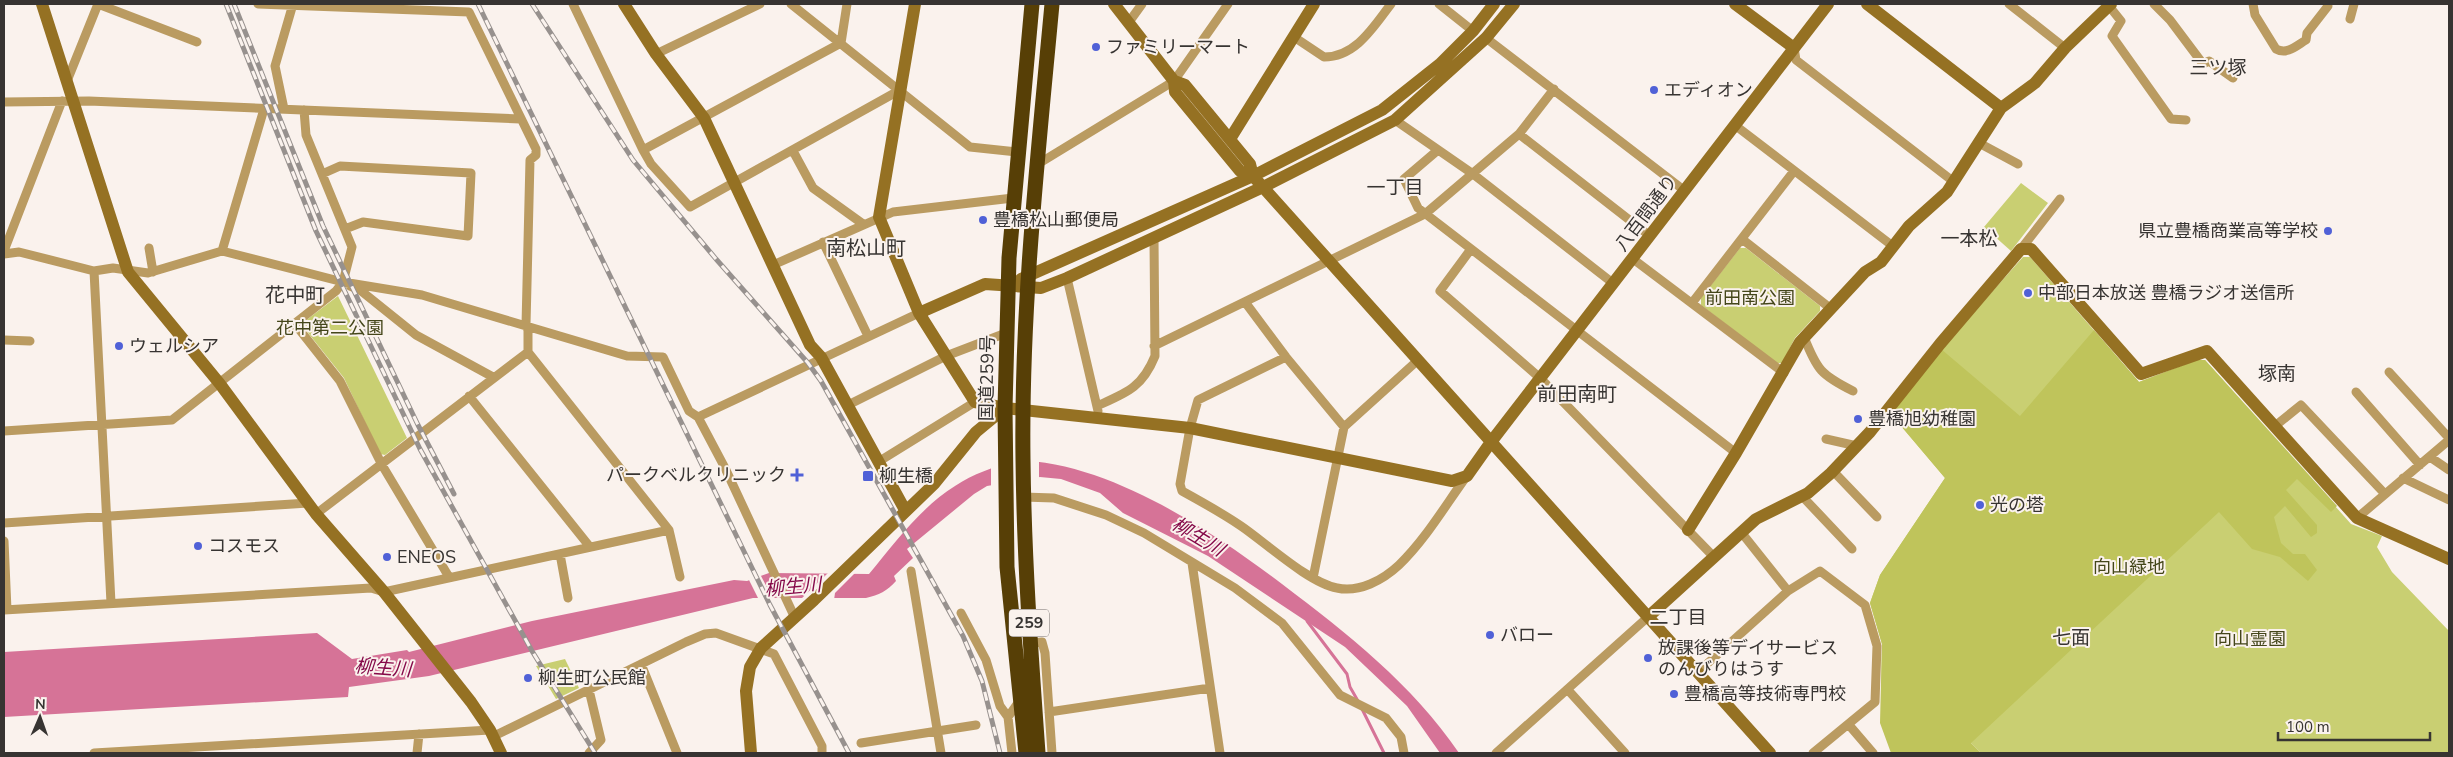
<svg xmlns="http://www.w3.org/2000/svg" width="2453" height="757" font-family="'Nunito Sans','Noto Sans JP',sans-serif">
<style>
.green{fill:#c9cf72}
.forest{fill:#bfc45b}
.water{fill:#d67397}
.pier{fill:#faf2ed}
.lines{fill:none;stroke-linecap:round;stroke-linejoin:round}
.stream{stroke:#d67397;stroke-width:3}
.street{stroke:#ba9b61;stroke-width:9}
.secondary{stroke:#957123;stroke-width:12}
.highway{stroke:#573f06;stroke-width:15}
.rail-casing{stroke:#97918e;stroke-width:5}
.rail{stroke:#faf2ed;stroke-width:3;stroke-dasharray:9;stroke-linecap:butt}
.poi-dot{fill:#5061d7;stroke:#faf2ed;stroke-width:2}
.labels{text-anchor:middle;dominant-baseline:central;stroke-width:4;stroke-linejoin:round;paint-order:stroke}
.shield{fill:#faf2ed;stroke:#726d6a;stroke-width:1}
.shield-label{font-size:16px;font-weight:bold;fill:#373432}
.poi-label{font-size:18px;fill:#373432;stroke:#faf2ed;text-anchor:start}
.street-label{font-size:18px;fill:#373432;stroke:#faf2ed}
.park-label{font-size:18px;fill:#44461a;stroke:#faf2ed}
.neighbourhood-label{font-size:19px;fill:#373432;stroke:#faf2ed}
.water-label{font-size:19px;font-style:italic;fill:#850949;stroke:#faf2ed}
.quarter-label{font-size:20px;fill:#373432;stroke:#faf2ed}
</style>
<rect width="100%" height="100%" fill="#faf2ed"/>
<!-- green -->
<path class="green" d="M2021 183 2048 203 2011 251 1984 227Z
M1740 248H1746L1820 306V311L1795 338 1782 363H1776L1701 305V298Z
M2023 257H2030L2139 382 2197 360H2205L2351 524 2382 536 2377 547 2392 572 2449 631V753H1981L1971 743 1881 701 1882 644 1870 603 1880 575 1945 478 1890 413 1941 349Z
M338 296 407 438 385 455 380 454 344 378 301 324Z
M565 659 579 688 556 699 536 666Z"/>
<!-- forest -->
<path class="forest" d="M2094 330 2139 382 2197 360H2205L2337 506 2331 512 2297 479 2286 490 2317 525V533L2311 537 2285 506 2274 517 2281 543 2293 554H2305L2317 570 2308 581 2280 557 2252 549 2219 512 1971 743 1981 753H1891L1880 723 1882 644 1870 603 1880 575 1945 478 1890 413 1941 349 2020 416Z"/>
<!-- water -->
<path class="water" d="M1015 460C1109 462 1209 529 1282 584 1348 634 1412 684 1459 753H1440L1407 706 1345 647 1208 556 1123 513 1100 493 1061 479 1040 477 987 486 974 494 907 549 913 558 894 576 896 581C887 591 879 595 866 598H753L429 676 349 687 348 697 4 717V652L317 633 352 659 407 650 409 652 532 621 734 580 747 581 769 573 869 574C894 544 921 507 955 486 973 474 994 467 1015 460Z"/>
<!-- pier -->
<path class="pier" d="M1016 458H1039V480L991 488V465Z
M828 573H855L835 593 834 600 801 599Z
M760 574 773 599 759 600 748 578Z"/>
<g class="lines">
<!-- stream -->
<path class="stream" d="M1307 621 1347 674 1350 687 1358 701
M1362 709 1384 753"/>
<!-- street -->
<path class="street" d="M98 4 197 42
M573 4 643 150 651 164 690 207 900 90
M791 4 970 147 1017 152
M1439 4 1473 31
M2009 4 2065 48
M2154 4 2170 20 2203 64 2209 61 2233 78
M2253 4 2255 15 2276 49C2287 55 2296 46 2306 40L2307 33 2328 6
M2109 6 2121 21 2112 36 2171 119 2186 120
M2350 19 2354 4
M1129 22 1142 4
M1294 37 1324 57C1356 57 1374 26 1391 4
M1486 38 1685 191
M1794 48 1796 60 1954 182
M656 54 760 4
M67 81 98 4
M4 102 89 101 520 119
M284 109 275 66 293 4
M1395 120 1473 174 1614 284
M1736 126 1894 247
M1519 134 1650 236
M1979 143 2018 164
M643 150 841 43 847 4
M1438 150 1404 179 1418 208 1736 453
M793 151 813 188 863 224
M1038 164 1174 81 1228 4
M322 174 340 166 471 173 468 236 363 222 345 229
M1742 239 1830 308
M823 242 868 336
M149 248 153 272
M1471 249 1440 291 1540 378 1714 557
M2021 249 2060 199
M4 251 62 101
M222 251 264 109
M4 254 19 252 94 271
M1633 259 1784 373
M773 265 893 212 1013 198
M1067 278 1098 411
M350 286 360 290 416 335 493 377
M1245 302 1286 357 1344 427
M1692 303 1794 171
M295 324 340 381 382 465 449 577
M1804 337C1817 370 1821 375 1853 391
M4 340 30 341
M1154 346 1425 214 1519 134 1554 89
M1286 357 1198 400 1190 428 1180 484 1182 491C1202 502 1222 513 1241 526 1266 543 1309 583 1337 588 1359 593 1383 580 1399 565 1425 540 1445 506 1466 477
M2389 372 2449 438
M2356 392 2420 465
M469 396 590 547
M848 405 946 356 1006 333
M1097 406C1126 393 1142 388 1155 356L1154 238
M698 417 919 313
M2275 426 2301 405 2385 494
M4 431 172 420 336 291 343 282 352 247 306 135 304 110
M1826 439 1857 446
M2430 457 2449 470
M878 462 975 402
M1833 471 1877 517
M2403 478 2449 500
M1802 496 1852 549
M1023 497 1054 498 1106 515 1144 533 1235 588 1282 623 1340 695 1386 718 1401 737 1404 753
M316 514 528 352
M2357 518 2449 440
M4 523 308 503
M669 530 680 577
M1741 532 1788 591
M4 541 7 610
M560 554 568 598
M1192 563 1220 753
M911 571 941 753
M1313 578 1344 427 1417 361
M111 603 94 271 113 268 148 273 222 251 343 282 422 295 627 356 663 357 689 411 698 417 725 468 795 618
M4 610 371 588 384 592 669 530 528 352V330L526 325 530 160 536 155V149L469 12 258 4
M961 613 986 660 1000 706 1008 717
M1031 643 1042 642 1045 653 1052 753
M641 664 677 753
M1698 672 1788 591 1820 571 1865 605 1877 646 1875 702 1813 753
M1568 690 1625 753
M1049 712 1210 688
M1849 725 1873 753
M494 736 686 642 705 634 716 633 774 654 822 746V753
M861 743 976 725
M94 753 490 730
M417 753 419 734
M589 753 601 740 589 690
M1012 753 1008 717 1020 700
M1496 753 1648 617"/>
<!-- secondary -->
<path class="secondary" d="M42 4 128 272 220 384 316 514 384 592 471 702 490 730 501 753
M624 4 656 54 704 118 810 345 821 357 905 510
M915 4 879 217 919 313 975 402 1005 408 1190 428 1452 481 1467 476 1491 442 1828 4
M1114 4 1174 81 1175 92 1240 171 1253 176 1770 753
M1735 4 1794 48
M1867 4 2001 108
M1174 81 1185 85 1250 164 1253 176
M1230 139 1314 4
M1021 279 1253 176 1382 110 1440 64 1473 31 1494 4
M919 313 985 284 1041 288 1067 278 1263 187 1395 120 1486 38 1514 4
M1688 530 1736 453 1800 342 1865 272 1881 262 1909 226 1947 192 2001 108 2035 83 2065 48 2111 4
M1648 617 1756 519 1808 493 1831 473 1870 432 1940 344 2021 249H2031L2141 374 2207 351 2357 518 2449 559
M751 753 746 691 750 667 761 648 814 600 934 484 976 432 1005 408"/>
<!-- highway -->
<path class="highway" d="M1026 753 1007 567 1005 408 1009 258 1032 4
M1038 753C1031 655 1024 558 1023 459 1021 307 1038 155 1052 4"/>
<defs>
<path id="rail" d="M226 4 316 231 420 449 532 651 595 753
M234 4 323 226 418 425 454 494
M478 4 770 605 849 753
M532 4 633 160 716 259 808 363 821 381 963 636 982 681 1000 753"/>
</defs>
<!-- rail casing -->
<use href="#rail" class="rail-casing"/>
<!-- rail -->
<use href="#rail" class="rail"/>
</g>
<!-- markers -->
<g class="poi-dot">
<circle cx="1096" cy="47" r="5"/>
<circle cx="1654" cy="90" r="5"/>
<circle cx="983" cy="220" r="5"/>
<circle cx="2328" cy="231" r="5"/>
<circle cx="2028" cy="293" r="5"/>
<circle cx="119" cy="346" r="5"/>
<circle cx="1858" cy="419" r="5"/>
<path d="M794.5 467.5h5v5h5v5h-5v5h-5v-5h-5v-5h5z"/>
<rect x="862" y="470" width="12" height="12" rx="2.5"/>
<circle cx="1980" cy="505" r="5"/>
<circle cx="198" cy="546" r="5"/>
<circle cx="387" cy="557" r="5"/>
<circle cx="1490" cy="635" r="5"/>
<circle cx="1648" cy="658" r="5"/>
<circle cx="528" cy="678" r="5"/>
<circle cx="1674" cy="694" r="5"/>
</g>
<g class="labels">
<!-- shield labels -->
<rect class="shield" x="1009" y="609.5" width="40" height="27" rx="4"/>
<g class="shield-label">
<text x="1029" y="623">259</text>
</g>
<!-- poi labels -->
<g class="poi-label">
<text x="1106" y="47">ファミリーマート</text>
<text x="1664" y="90">エディオン</text>
<text x="993" y="220">豊橋松山郵便局</text>
<text x="2318" y="231" text-anchor="end">県立豊橋商業高等学校</text>
<text x="2038" y="293">中部日本放送 豊橋ラジオ送信所</text>
<text x="129" y="346">ウェルシア</text>
<text x="1868" y="419">豊橋旭幼稚園</text>
<text x="786" y="475" text-anchor="end">パークベルクリニック</text>
<text x="879" y="476">柳生橋</text>
<text x="1990" y="505">光の塔</text>
<text x="208" y="546">コスモス</text>
<text x="397" y="557">ENEOS</text>
<text x="1500" y="635">バロー</text>
<text x="1658" y="648">放課後等デイサービス<tspan x="1658" dy="21">のんびりはうす</tspan></text>
<text x="538" y="678">柳生町公民館</text>
<text x="1684" y="694">豊橋高等技術専門校</text>
</g>
<!-- street labels -->
<g class="street-label">
<text transform="translate(1646 213) rotate(-53)">八百間通り</text>
<text transform="translate(987 378) rotate(-89)">国道259号</text>
</g>
<!-- park labels -->
<g class="park-label">
<text x="1750" y="298">前田南公園</text>
<text x="330" y="328">花中第二公園</text>
<text x="2129" y="567">向山緑地</text>
<text x="2250" y="639">向山霊園</text>
</g>
<!-- neighbourhood labels -->
<g class="neighbourhood-label">
<text x="2218" y="68">三ツ塚</text>
<text x="1395" y="188">一丁目</text>
<text x="1969" y="239">一本松</text>
<text x="2277" y="374">塚南</text>
<text x="1678" y="618">二丁目</text>
<text x="2071" y="638">七面</text>
</g>
<!-- water labels -->
<g class="water-label">
<text transform="translate(1198 537) rotate(31)">柳生川</text>
<text transform="translate(793 587) rotate(-5)">柳生川</text>
<text transform="translate(383 668) rotate(4)">柳生川</text>
</g>
<!-- quarter labels -->
<g class="quarter-label">
<text x="866" y="248">南松山町</text>
<text x="295" y="295">花中町</text>
<text x="1577" y="394">前田南町</text>
</g>
</g>
<!-- border -->
<rect width="2453" height="757" fill="none" stroke="#373432" stroke-width="10"/>
<!-- north arrow -->
<g transform="translate(40 717) rotate(2)" stroke="#faf2ed" stroke-width="4" paint-order="stroke">
<path d="M0-4L9 19L0 12L-9 19Z" fill="#373432"/>
<text y="-8" font-size="14" font-weight="bold" text-anchor="middle" fill="#373432">N</text>
</g>
<!-- scale -->
<path d="M2278 732v8h152v-8" fill="none" stroke="#373432" stroke-width="2.5"/>
<text x="2286" y="732" font-size="15" fill="#373432" stroke="#faf2ed" stroke-width="4" paint-order="stroke">100 m</text>
</svg>
